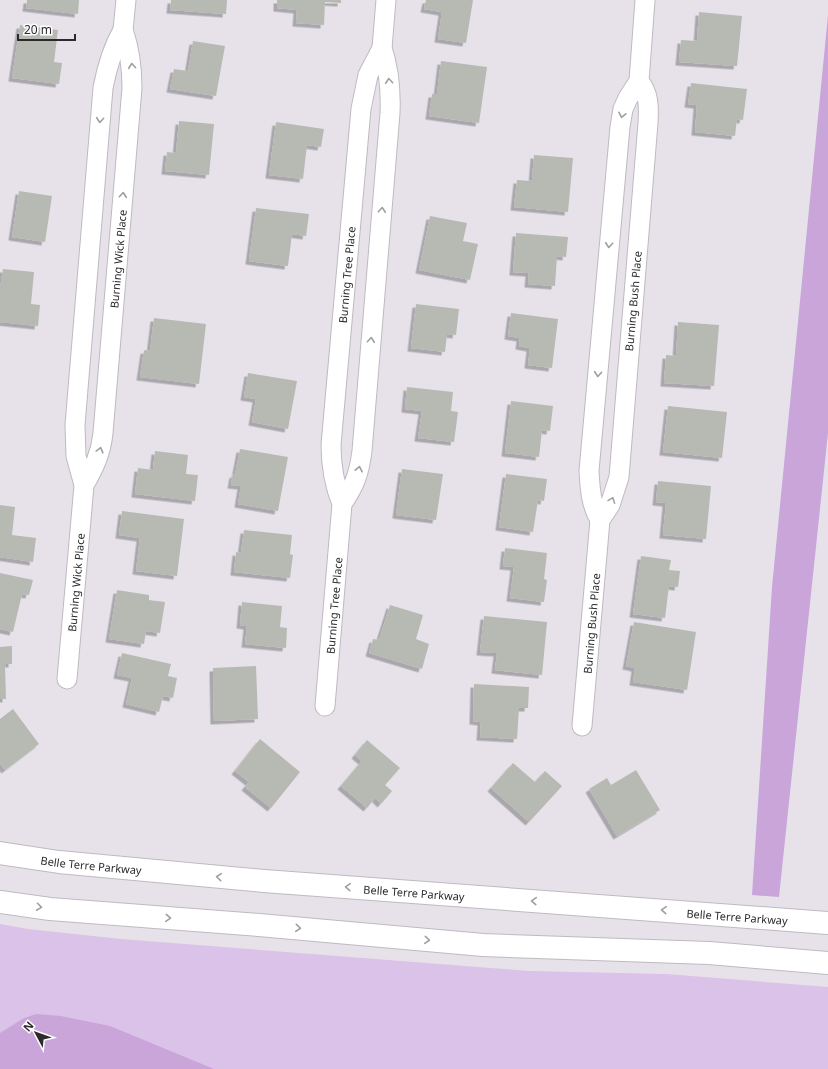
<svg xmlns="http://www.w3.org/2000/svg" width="828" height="1069" font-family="'Noto Sans',sans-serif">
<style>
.green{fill:#dbc2e8}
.water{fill:#c9a5da}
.building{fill:#b7bab2;filter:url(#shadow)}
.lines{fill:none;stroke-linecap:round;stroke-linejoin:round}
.street-casing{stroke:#bfbac1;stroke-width:21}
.secondary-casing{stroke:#bfbac1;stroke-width:24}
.street{stroke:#fff;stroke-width:19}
.secondary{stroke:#fff;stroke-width:22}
.oneway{stroke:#a09fa0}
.labels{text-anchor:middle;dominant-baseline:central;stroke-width:4;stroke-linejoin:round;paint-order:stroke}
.street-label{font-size:11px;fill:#2b292c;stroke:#fff}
</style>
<defs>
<filter id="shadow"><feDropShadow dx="-3.5" dy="3.5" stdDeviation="0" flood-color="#0004"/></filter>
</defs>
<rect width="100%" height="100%" fill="#e7e2ea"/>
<!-- green -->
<path class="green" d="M0 924 28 929 121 939 529 971 666 974 828 987V1069H0Z"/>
<!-- water -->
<path class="water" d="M828 15V433L779 897 752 895 772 587Z
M36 1014 61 1016 110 1026 214 1069H0V1033L24 1018Z"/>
<!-- building -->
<path class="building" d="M27 0H79L78 14 26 8Z
M171 0H227L226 14 170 10Z
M277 0H341V3L325 2 324 25 296 23 297 10 277 8Z
M426 0H473L466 43 438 39 442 12 424 9Z
M699 12 742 16 737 66 679 62 681 40 697 41Z
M20 25 58 30 54 62 62 63 59 84 12 78Z
M193 41 225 46 216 96 170 89 174 69 188 71Z
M441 61 487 67 479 123 429 116 432 94H437Z
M691 83 747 89 743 120 737 119 735 136 695 132 697 105 688 104Z
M179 121 214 124 209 175 165 171 167 152 176 153Z
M276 122 324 129 321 147 307 145 303 179 269 175Z
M534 155 573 158 568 212 514 207 517 180 532 181Z
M19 191 52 196 45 242 12 237Z
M256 208 309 214 306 236 292 234 288 266 249 261Z
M430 216 467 223 463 241 478 244 470 280 419 270Z
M516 233 568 237 566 257 557 256 555 286 528 284 529 273 513 272Z
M3 269 34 272 31 304 40 305 38 326 0 322V282H1Z
M416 304 459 309 456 335 447 334 445 352 411 348Z
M511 313 558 319 552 368 528 365 530 348 519 346 520 338 508 336Z
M154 318 206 324 199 384 140 377 144 350 150 351Z
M678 322 719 325 714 386 664 383 666 355 676 356Z
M248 373 297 381 288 429 252 422 256 399 244 397Z
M407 387 453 392 451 411 458 412 454 442 418 438 422 411 405 409Z
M511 401 553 406 550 431 542 430 539 457 505 453Z
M668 406 727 412 722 458 663 452Z
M240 449 288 457 278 511 238 504 241 486 231 485 233 474 235 475Z
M155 451 188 455 186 474 198 475 195 501 135 494 138 468 153 470Z
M402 469 443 474 436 520 396 515Z
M506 474 547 479 544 501 538 500 533 532 499 527Z
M658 481 711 486 706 539 663 535 666 503 656 502Z
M0 505 15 507 12 535 36 538 33 562 0 557Z
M122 511 184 519 177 576 136 571 140 538 119 535Z
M244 530 292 535 290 554 293 555 290 578 234 572 236 552 241 553Z
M505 548 547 553 544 579 547 580 544 602 510 598 514 567 503 566Z
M641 556 671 560 669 570 680 571 678 587 669 586 665 618 633 614Z
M0 573 33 580 29 595 22 594 13 632 0 629Z
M117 590 149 595V600L165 602 160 633 146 631 144 644 109 639Z
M242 602 282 606 280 627 287 628 286 648 245 644 247 626 240 625Z
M390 605 423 615 416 639 429 644 422 669 369 653 373 639 379 640Z
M484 616 547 622 542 675 495 670 497 653 480 652Z
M634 622 696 632 687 690 633 682 635 668 626 666Z
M12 646V664H5L6 699H0V647Z
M122 653 171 664 168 676 177 678 173 698 163 696 159 712 126 704 132 678 117 675Z
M256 666 258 719 214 721 213 668Z
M474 684 529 687 528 708H519L517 739 480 737 481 722 473 721Z
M13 709 39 744 5 770 0 763V719Z
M260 739 300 772 271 808 245 787 249 782 235 771Z
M367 740 400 768 385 785 392 791 381 804 375 798 367 808 341 786 362 761 355 755Z
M513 763 535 782 545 771 562 786 529 822 491 788Z
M636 770 660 810 617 836 589 789 607 778 611 785Z"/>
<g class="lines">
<defs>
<g id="street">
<path d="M123 30 126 0"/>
<path d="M382 48 386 0"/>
<path d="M639 81C649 94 649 106 648 123L619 477 610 505 600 520C591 505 590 489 589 471L620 127 623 109 628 98 639 81 645 0"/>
<path id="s1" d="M67 679 84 485 76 456 75 425 103 88C107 67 112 49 123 30 130 50 132 67 132 88L103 433C101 453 94 468 84 485"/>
<path id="s2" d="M325 706 342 504C334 484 331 466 331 445L361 109 368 75 382 48C389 69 391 90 390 113L362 451C359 474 355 485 342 504"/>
<path id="s3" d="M582 726 600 520"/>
</g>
<g id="secondary">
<path id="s4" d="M0 853 59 862 264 881 828 923"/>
<path d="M0 902 50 909 259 925 483 945 709 953 828 963"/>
</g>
</defs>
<!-- street casing -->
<use href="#street" class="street-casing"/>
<!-- secondary casing -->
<use href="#secondary" class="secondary-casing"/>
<!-- street -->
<use href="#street" class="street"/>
<!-- secondary -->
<use href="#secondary" class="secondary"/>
</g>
<!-- one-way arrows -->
<defs><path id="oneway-chevron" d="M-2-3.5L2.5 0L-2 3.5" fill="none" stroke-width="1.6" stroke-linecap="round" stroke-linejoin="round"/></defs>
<g class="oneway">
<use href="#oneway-chevron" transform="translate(132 66) rotate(-95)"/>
<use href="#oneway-chevron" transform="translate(389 81) rotate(-95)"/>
<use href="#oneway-chevron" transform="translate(622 115) rotate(102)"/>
<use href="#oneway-chevron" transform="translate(100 120) rotate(95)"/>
<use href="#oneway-chevron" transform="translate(123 195) rotate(-85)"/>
<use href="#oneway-chevron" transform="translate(382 210) rotate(-85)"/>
<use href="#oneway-chevron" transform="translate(609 245) rotate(95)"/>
<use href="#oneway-chevron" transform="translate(371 340) rotate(-85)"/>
<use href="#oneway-chevron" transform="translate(598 374) rotate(95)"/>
<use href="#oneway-chevron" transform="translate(100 450) rotate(-75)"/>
<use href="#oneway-chevron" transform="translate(359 469) rotate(-78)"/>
<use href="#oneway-chevron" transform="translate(612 500) rotate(-69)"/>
<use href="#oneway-chevron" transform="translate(219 877) rotate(-175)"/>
<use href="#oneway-chevron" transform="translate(348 887) rotate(-176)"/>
<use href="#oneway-chevron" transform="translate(534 901) rotate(-176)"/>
<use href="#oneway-chevron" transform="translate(39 907) rotate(8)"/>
<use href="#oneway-chevron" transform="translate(664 910) rotate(-176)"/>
<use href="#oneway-chevron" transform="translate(168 918) rotate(4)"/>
<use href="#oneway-chevron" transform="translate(298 928) rotate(5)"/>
<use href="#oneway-chevron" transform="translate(427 940) rotate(5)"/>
</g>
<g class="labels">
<!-- street labels -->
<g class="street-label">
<text transform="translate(118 259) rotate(-85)">Burning Wick Place</text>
<text stroke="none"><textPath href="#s2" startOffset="434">Burning Tree Place</textPath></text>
<text transform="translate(633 301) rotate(-85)">Burning Bush Place</text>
<text stroke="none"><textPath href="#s1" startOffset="97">Burning Wick Place</textPath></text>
<text stroke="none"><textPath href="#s2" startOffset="101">Burning Tree Place</textPath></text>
<text stroke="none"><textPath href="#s3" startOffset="103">Burning Bush Place</textPath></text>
<text stroke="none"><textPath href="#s4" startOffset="92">Belle Terre Parkway</textPath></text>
<text stroke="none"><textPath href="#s4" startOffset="416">Belle Terre Parkway</textPath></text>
<text stroke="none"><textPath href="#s4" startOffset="740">Belle Terre Parkway</textPath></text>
</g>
</g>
<!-- north arrow -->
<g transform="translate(36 1033) rotate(311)" stroke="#ffffff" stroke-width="3" paint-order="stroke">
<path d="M0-3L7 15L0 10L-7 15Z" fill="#2b292c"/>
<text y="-6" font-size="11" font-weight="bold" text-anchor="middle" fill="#2b292c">N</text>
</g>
<!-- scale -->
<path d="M18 34v6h57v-6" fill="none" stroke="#2b292c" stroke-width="2"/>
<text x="24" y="34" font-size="12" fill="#2b292c" stroke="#ffffff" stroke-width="3" paint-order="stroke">20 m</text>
</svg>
